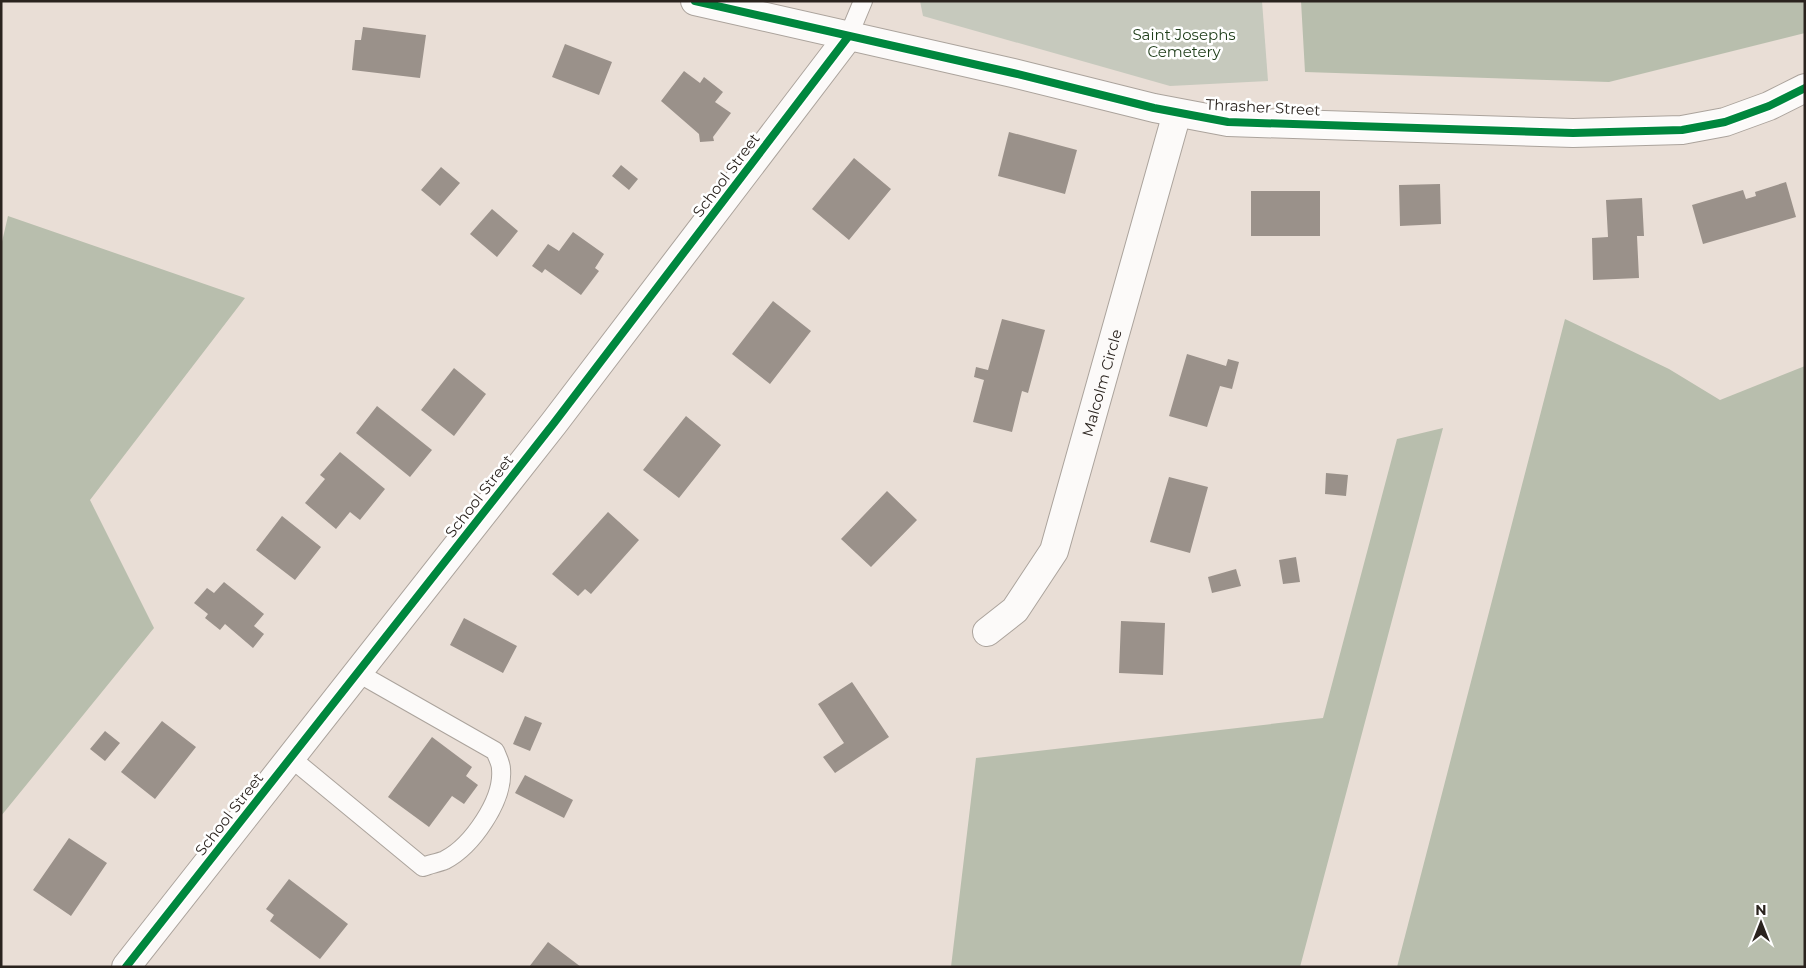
<svg xmlns="http://www.w3.org/2000/svg" width="1806" height="968" font-family="Montserrat,sans-serif">
<style>
.green{fill:#c6c9bd}
.forest{fill:#b8bead}
.building{fill:#9a918a}
.lines{fill:none;stroke-linecap:round;stroke-linejoin:round}
.service-casing{stroke:#aba39c;stroke-width:20}
.minor-casing{stroke:#aba39c;stroke-width:30}
.tertiary-casing{stroke:#aba39c;stroke-width:30}
.service{stroke:#fcfaf9;stroke-width:18}
.minor{stroke:#fcfaf9;stroke-width:28}
.tertiary{stroke:#fcfaf9;stroke-width:28}
.cycleway-casing{stroke:#fff;stroke-width:11}
.cycleway{stroke:#00873e;stroke-width:8}
.labels{text-anchor:middle;dominant-baseline:central;stroke-width:5;stroke-linejoin:round;paint-order:stroke}
.park-label{font-size:15px;fill:#1e3d19;stroke:#fff}
.street-label{font-size:15px;fill:#2a231e;stroke:#fff}
</style>
<rect width="100%" height="100%" fill="#e9ded6"/>
<!-- green -->
<path class="green" d="M920 1H1262L1268 81 1170 86 923 16Z"/>
<!-- forest -->
<path class="forest" d="M1301 1H1805V33L1609 82 1305 72Z
M8 216 245 298 90 500 154 628 1 816V246Z
M1565 319 1669 369 1720 400 1805 366V967H1397Z
M1443 428 1300 967H951L976 758 1323 718 1397 439Z"/>
<!-- building -->
<path class="building" d="M363 27 426 35 420 78 352 70 355 40H361Z
M565 44 612 62 599 95 552 77Z
M684 71 700 83 704 77 723 92 715 102 731 113 713 137 714 141 700 142 699 134 661 101Z
M1009 132 1077 150 1065 194 998 176Z
M854 158 891 189 849 240 812 209Z
M621 165 638 179 629 190 612 176Z
M441 167 460 183 440 206 421 190Z
M1786 182 1796 217 1703 244 1692 205 1743 190 1746 199 1756 196 1755 192Z
M1440 184 1441 224 1400 226 1399 185Z
M1251 191H1320V236H1251Z
M1642 198 1644 236H1637L1639 278 1593 280 1592 238 1608 237 1606 200Z
M492 209 518 231 497 257 470 234Z
M573 232 604 254 595 268 599 271 581 295 545 269 542 273 532 266 548 244 559 251Z
M773 301 811 331 770 384 732 354Z
M1002 319 1045 330 1028 393 1022 391 1012 432 973 422 984 380 974 377 976 367 988 370Z
M1187 354 1226 366 1228 359 1239 362 1232 389 1220 386 1207 427 1169 416Z
M454 368 486 394 454 436 421 410Z
M377 406 432 450 410 477 356 433Z
M686 416 721 445 679 498 643 470Z
M340 452 385 489 360 520 350 512 336 529 305 503 325 479 320 475Z
M1326 473 1348 475 1346 496 1325 494Z
M1169 477 1208 487 1190 553 1150 542Z
M887 491 917 520 871 567 841 539Z
M608 512 639 540 591 594 585 589 578 596 552 574Z
M282 516 321 547 295 580 256 550Z
M1296 557 1300 582 1283 584 1279 560Z
M1236 569 1241 586 1212 593 1208 577Z
M224 582 264 614 254 626 264 634 253 648 225 624 220 630 205 618 208 614 194 603 207 588 214 593Z
M464 618 517 646 503 673 450 645Z
M1121 621 1165 623 1163 675 1119 673Z
M852 682 889 737 835 773 823 757 844 743 818 704Z
M525 716 542 723 530 751 513 744Z
M162 721 196 747 155 799 121 772Z
M105 731 120 743 105 761 90 749Z
M432 737 472 767 466 776 478 785 464 804 452 796 429 827 388 797Z
M525 775 573 800 564 818 515 793Z
M69 838 107 863 71 916 33 890Z
M289 879 348 924 320 959 270 921 274 915 266 909Z
M548 942 581 967H529Z"/>
<g class="lines">
<defs>
<path id="service" d="M848 37 863 1
M291 758 423 867C430 864 438 863 445 860 472 846 504 800 501 769 501 763 497 756 495 751L358 673"/>
<g id="minor">
<path d="M695 1 1013 73 1154 108 1228 122 1573 133 1682 130 1725 122 1769 106 1805 88"/>
<path id="s1" d="M987 632 1015 610 1054 551 1177 113"/>
</g>
<path id="tertiary" d="M126 967 554 423 848 37"/>
</defs>
<!-- service casing -->
<use href="#service" class="service-casing"/>
<!-- minor casing -->
<use href="#minor" class="minor-casing"/>
<!-- tertiary casing -->
<use href="#tertiary" class="tertiary-casing"/>
<!-- service -->
<use href="#service" class="service"/>
<!-- minor -->
<use href="#minor" class="minor"/>
<!-- tertiary -->
<use href="#tertiary" class="tertiary"/>
<defs>
<path id="cycleway" d="M695 1 1013 73 1154 108 1228 122 1573 133 1682 130 1725 122 1769 106 1805 88
M126 967 554 423 848 37"/>
</defs>
<!-- cycleway casing -->
<use href="#cycleway" class="cycleway-casing"/>
<!-- cycleway -->
<use href="#cycleway" class="cycleway"/>
</g>
<g class="labels">
<!-- park labels -->
<g class="park-label">
<text x="1184" y="34">Saint Josephs<tspan x="1184" dy="17">Cemetery</tspan></text>
</g>
<!-- street labels -->
<g class="street-label">
<text transform="translate(1263 107) rotate(3)">Thrasher Street</text>
<text transform="translate(726 175) rotate(-53)">School Street</text>
<text stroke="none"><textPath href="#s1" startOffset="281">Malcolm Circle</textPath></text>
<text transform="translate(479 496) rotate(-52)">School Street</text>
<text transform="translate(229 814) rotate(-52)">School Street</text>
</g>
</g>
<!-- border -->
<rect width="1806" height="968" fill="none" stroke="#2a231e" stroke-width="5"/>
<!-- north arrow -->
<g transform="translate(1761 923)" stroke="#ffffff" stroke-width="4" paint-order="stroke">
<path d="M0-4L9 19L0 12L-9 19Z" fill="#2a231e"/>
<text y="-8" font-size="14" font-weight="bold" text-anchor="middle" fill="#2a231e">N</text>
</g>
</svg>
